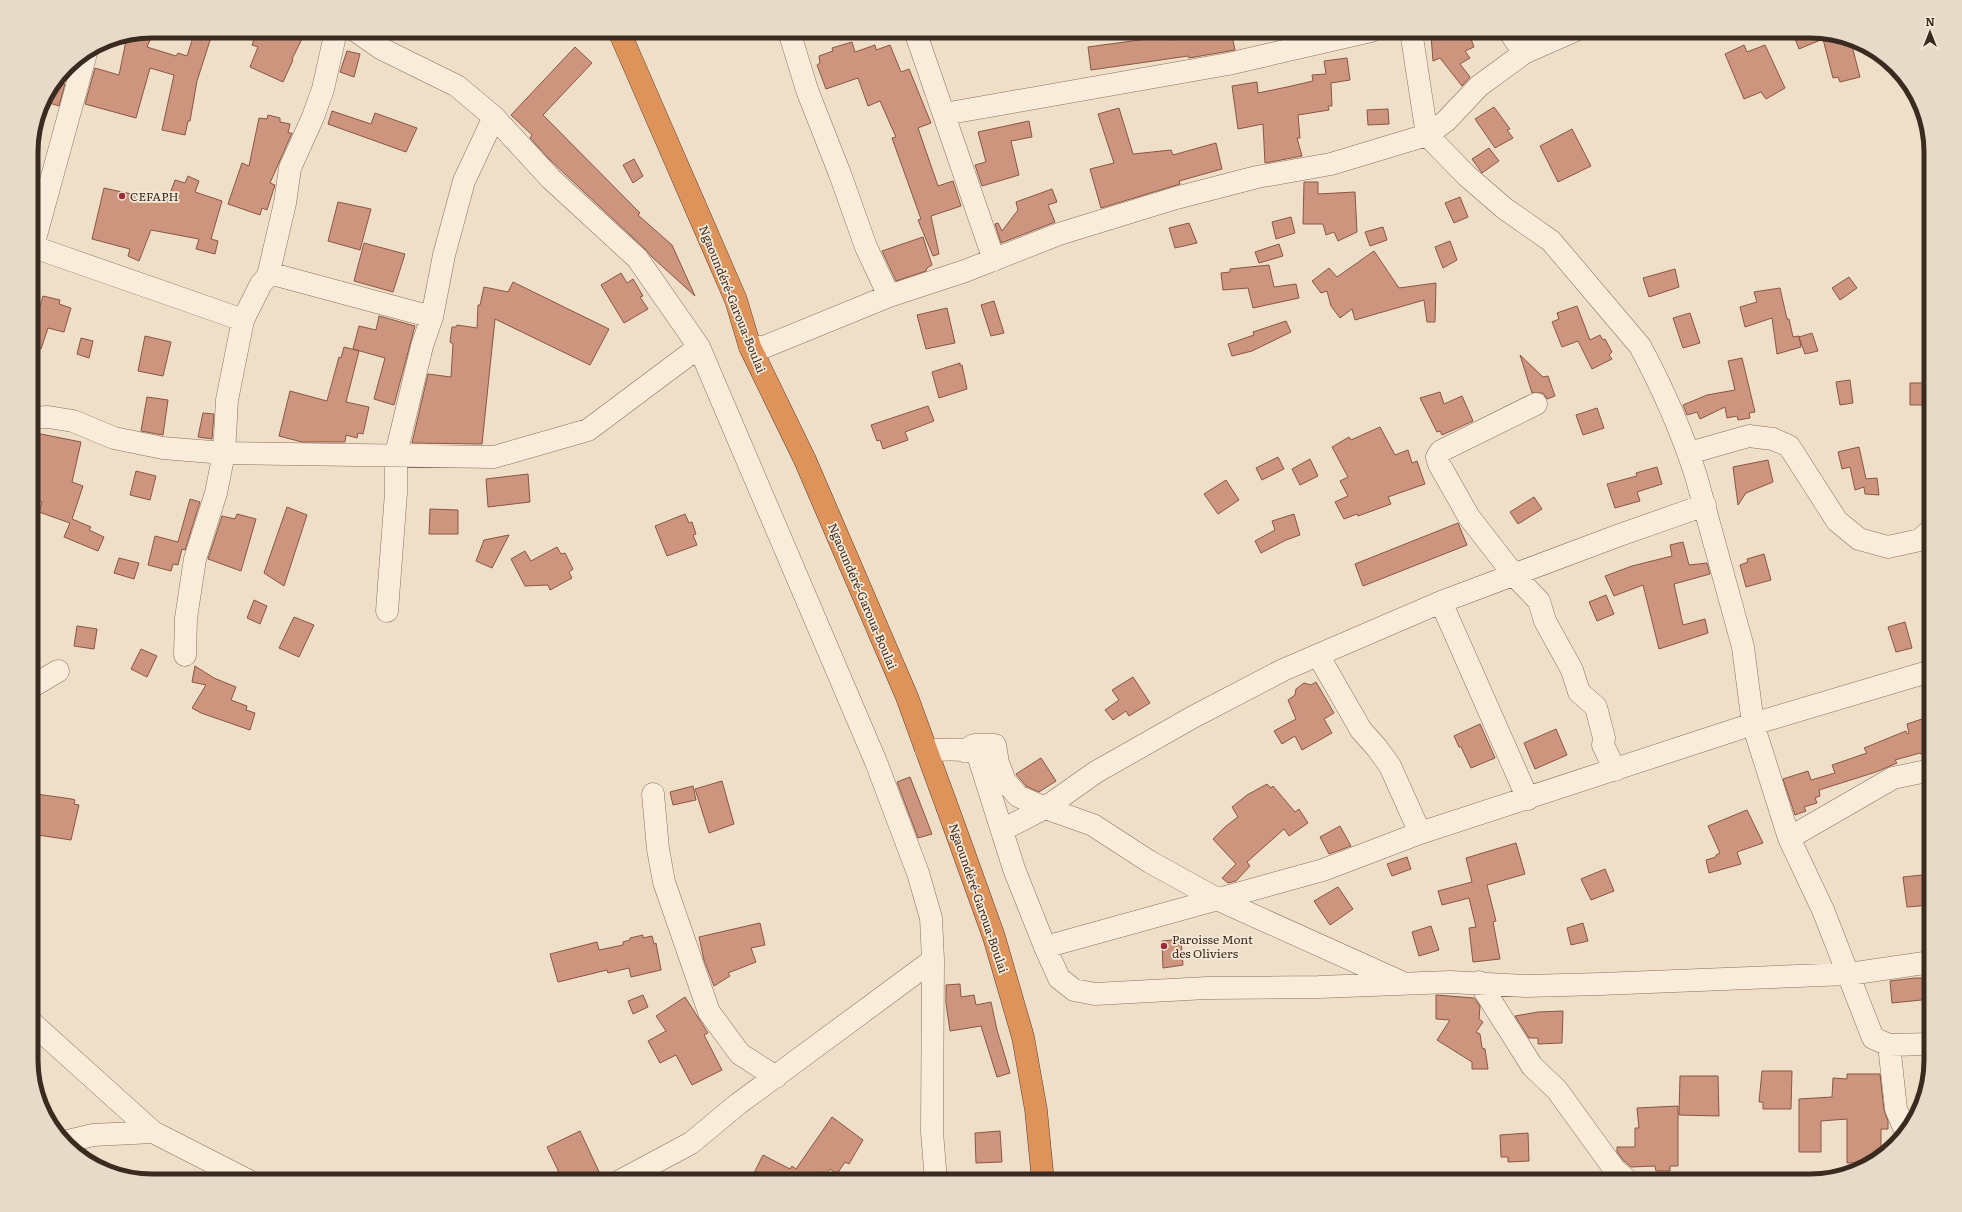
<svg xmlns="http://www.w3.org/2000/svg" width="1962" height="1212" font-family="Literata,serif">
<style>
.building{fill:#cd957e;stroke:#8a5642}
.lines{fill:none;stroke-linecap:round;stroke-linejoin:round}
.minor-casing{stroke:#8b6f5c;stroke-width:23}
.highway-casing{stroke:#593e30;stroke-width:23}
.minor{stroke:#f9ecdb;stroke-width:22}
.highway{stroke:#dd935a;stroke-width:22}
.poi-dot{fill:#9a2c3b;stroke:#f6e9d7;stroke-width:1.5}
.labels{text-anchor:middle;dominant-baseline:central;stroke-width:3.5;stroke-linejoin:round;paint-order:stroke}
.poi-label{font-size:12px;fill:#3b2a20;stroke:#f6e9d7;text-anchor:start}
.street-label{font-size:12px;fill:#3b2a20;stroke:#f6e9d7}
.rim{fill:none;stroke:#3b2a20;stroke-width:5}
</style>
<rect width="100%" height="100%" fill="#efdec8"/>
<!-- building -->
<path class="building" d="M195 31H213L197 81 190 121H188L185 135 162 130 174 75 150 68 136 118 85 104 95 68 119 75 127 36 132 35 150 40 147 47 176 56 178 53 187 56Z
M257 31H306L292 59 293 60 283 82 250 67 258 47 252 45Z
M1216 31H1231L1235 50 1189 58 1188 56 1091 70 1088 47 1169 36 1170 40Z
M1446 31H1468L1474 47 1465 51 1470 58 1460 64 1470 77 1462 86 1440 58 1433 61 1431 36Z
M1792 31H1810L1851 42 1860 77 1840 82 1838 77 1833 78 1823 39 1799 49Z
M852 42 855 52 875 45 876 50 890 45 901 72 909 69 931 123 918 128 938 186 953 181 961 206 931 216 939 254 933 256 918 220 921 219 892 138 896 137 880 101 868 106 858 78 826 89 817 65 820 63 819 56 833 51 832 48Z
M1744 45 1747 52 1765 45 1785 88 1766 99 1761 92 1744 99 1725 54Z
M575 47 592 63 543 115 640 213 638 215 672 245 695 296 652 257 645 249 550 160 530 138 532 135 511 115Z
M347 51 360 54 354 77 340 72Z
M1347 58 1350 80 1331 83 1332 106H1328L1329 110 1298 115 1300 138H1297L1302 156 1265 163 1263 124 1238 129 1232 86 1257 82 1258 93 1287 87 1313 81 1312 75 1326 74 1324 61Z
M56 82 65 84 59 106 43 101Z
M1494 107 1510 129 1507 130 1513 138 1495 148 1475 119Z
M1119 108 1133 154 1171 150 1173 155 1216 143 1222 169 1179 181 1180 184 1101 208 1090 169 1114 163 1098 114Z
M1388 109 1389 124 1368 125 1367 110Z
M332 111 371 124 375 113 417 128 406 152 328 124Z
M268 115 280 118V122L290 124 288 133H292L270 183 275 185 267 210 262 208 260 215 228 204 242 163 249 166 259 118 267 119Z
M1029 121 1032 137 1011 141 1019 175 982 186 975 165 986 162 978 132Z
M1572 129 1591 166 1558 182 1540 146Z
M1489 148 1499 161 1482 173 1472 159Z
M634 159 643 176 633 183 623 165Z
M188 176 199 181 195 192 222 201 211 239 218 241 215 254 196 249 199 239 151 230 139 261 128 256 130 249 92 239 104 188 167 202 175 180 185 183Z
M1304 182H1318V194L1355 192 1357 232 1338 241 1334 232 1326 235 1323 224H1303Z
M1052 189 1057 202 1048 205 1055 222 1001 243 995 224 998 223 1002 231 1018 210 1016 202Z
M1460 197 1468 217 1454 223 1445 203Z
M338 202 371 209 360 250 328 241Z
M1291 217 1295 233 1276 239 1272 222Z
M1189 223 1197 243 1175 248 1169 228Z
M1383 227 1387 240 1370 246 1365 232Z
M923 237 932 265 927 268 926 271 896 281 882 251Z
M1450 241 1457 260 1443 268 1435 247Z
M364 243 405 254 393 292 354 281Z
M1279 244 1283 256 1259 263 1255 252Z
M1374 251 1399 288 1436 283 1435 322H1427L1424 300 1355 320 1352 309 1340 318 1331 306 1327 291 1321 293 1312 281 1329 268 1337 277Z
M1269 265 1274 287 1296 284 1299 298 1253 308 1248 288 1223 290 1221 273 1230 272V269Z
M1675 269 1679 287 1649 297 1643 278Z
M621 273 627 283 633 279 643 296 640 297 648 309 624 323 601 285Z
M1849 277 1857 288 1840 300 1832 288Z
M513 282 609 329 590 365 495 319 482 444 412 443 428 374 451 377 453 344 450 342 452 327H456L457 325 477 328 478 305H480L484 287 508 292Z
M1780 288 1787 319H1789L1793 337 1799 336 1801 347 1777 354 1772 318 1745 327 1740 307 1757 302 1754 292Z
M43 296 60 300 59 304 71 308 64 332 48 328 41 349 31 346V318L36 320Z
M994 301 1004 333 991 336 981 305Z
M1577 306 1590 340 1600 335 1603 340 1605 339 1612 352 1609 355 1612 359 1592 369 1578 341 1562 347 1552 322 1559 319 1557 313Z
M947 308 955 343 926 349 917 315Z
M1690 313 1700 343 1683 348 1673 318Z
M379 316 415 326 394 405 374 399 385 358 353 349 359 326 376 330Z
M1286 321 1291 332 1252 351 1232 356 1228 344 1254 335 1253 332Z
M1812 333 1818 351 1805 354 1799 337Z
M145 336 171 342 163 376 138 371Z
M81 338 93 341 89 358 77 354Z
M344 347 359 351 346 402 369 407 363 434 358 433 357 438 346 435 345 442H302L279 436 290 391 327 401 339 357 341 358Z
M1520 355 1543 377 1548 376 1555 396 1547 399 1543 393H1532Z
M1742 358 1755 412 1749 413 1750 418 1738 420 1737 416 1727 418 1725 407 1700 419 1697 412 1687 415 1683 405 1707 395 1735 390 1728 361Z
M960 363V366L962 365 967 389 939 398 932 372Z
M1850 380 1853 403 1840 405 1836 382Z
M1910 383H1929V405H1910Z
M1440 392 1444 404 1462 396 1473 421 1442 435 1440 431 1437 432 1420 398Z
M147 397 168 400 163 435 141 431Z
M928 406 934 421 905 432 908 440 883 449 880 440 877 441 871 425Z
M1597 408 1604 428 1583 435 1576 415Z
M203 413 214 414 212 439 198 437Z
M1380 427 1395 455 1408 450 1412 463 1417 461 1425 484 1388 497 1391 504 1358 516 1357 514 1344 519 1335 502 1348 496 1340 481 1348 477 1332 447 1349 437 1351 440Z
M31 432 81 442 72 482 83 486 72 519 91 527 89 530 104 537 98 551 64 537 70 523 39 512 42 502 34 500 36 491 31 489Z
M1859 447 1866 479 1877 478 1879 495 1865 494 1864 487 1855 490 1850 467 1842 469 1838 452Z
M1278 457 1284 469 1262 480 1256 468Z
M1310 459 1318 476 1300 485 1292 469Z
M1768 460 1773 482 1746 493 1738 505 1733 467Z
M1657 467 1662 484 1637 492 1640 501 1615 508 1607 484 1637 476 1636 473Z
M136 471 156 476 150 500 130 495Z
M528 474 530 502 488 507 486 479Z
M1226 480 1239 500 1218 514 1204 494Z
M1534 497 1542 509 1518 524 1510 512Z
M190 499 200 502 185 550 182 549 178 565 173 564 171 571 148 565 155 536 178 542Z
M287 507 307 515 284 586 264 573Z
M430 509 458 510V534H429Z
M237 514 256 519 241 571 208 559 222 516 235 519Z
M685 514 689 523 692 522 696 534 693 535 697 545 667 556 655 526Z
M1294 514 1300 535 1286 540 1261 553 1255 541 1275 530 1272 521Z
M1458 523 1467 545 1363 586 1355 564Z
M509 535 492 568 476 561 484 540Z
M1683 542 1689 565 1707 563 1710 574 1674 584 1683 625 1705 619 1708 633 1659 649 1643 585 1614 596 1605 576 1632 566 1672 556 1670 545Z
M557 547 561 554 565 553 573 569 569 572 572 578 550 590 548 585 525 586 511 559 525 551 531 561Z
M1764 554 1771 580 1746 587 1740 565 1748 562 1747 559Z
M119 558 139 563 134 579 114 573Z
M1606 595 1614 614 1597 621 1589 602Z
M254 600 267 606 260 624 247 618Z
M294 617 314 625 299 657 279 648Z
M1905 622 1912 648 1896 652 1888 627Z
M77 626 97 629 94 649 74 646Z
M141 649 157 656 147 677 131 669Z
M195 666 214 678 236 687 231 700 247 706 246 710 255 713 250 730 201 713 192 708 206 685 192 682Z
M1133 677 1150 703 1129 716 1126 711 1113 720 1105 710 1119 700 1112 690Z
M1316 682 1334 713 1324 719 1332 733 1302 750 1295 736 1282 744 1274 731 1296 719 1288 700 1295 695 1296 689 1304 683 1311 685Z
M1931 716V758H1925L1920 753 1895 760 1897 763 1876 772 1819 790 1820 796 1815 798 1817 803 1804 807 1806 811 1795 815 1783 779 1808 771 1811 780 1835 773 1832 765 1867 753 1864 748 1906 731 1907 734 1909 733 1907 724Z
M1480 724 1495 758 1471 768 1461 747H1459L1454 736Z
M1556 729 1567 755 1535 769 1524 743Z
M1041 758 1056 781 1039 792 1026 786 1016 774Z
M910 777 932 834 918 838 897 782Z
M722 781 734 824 709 833 695 789Z
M1267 784 1271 788 1273 786 1295 812 1299 809 1308 823 1289 836 1284 829 1247 862 1250 866 1236 881 1228 883 1222 878 1236 864 1213 839 1226 826 1238 817 1232 807 1247 795Z
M693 786 696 800 673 805 670 792Z
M36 794 72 799 75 800 74 804 79 805 71 840 31 834V798H35Z
M1747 810 1763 843 1737 852 1741 864 1709 873 1706 860 1716 857V855L1720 853 1708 826Z
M1340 826 1351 846 1329 854 1320 837Z
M1516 843 1525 874 1487 885 1496 921 1493 922 1500 959 1473 962 1469 928 1476 927 1469 898 1442 905 1438 891 1472 882 1466 858Z
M1407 857 1411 869 1392 876 1387 864Z
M1605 869 1614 891 1591 900 1581 879Z
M1931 874V905L1907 907 1903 877Z
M1338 887 1353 909 1330 925 1314 901Z
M760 923 765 945 751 948 756 962 728 973 730 976 714 986 704 960 699 937Z
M1583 923 1588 941 1571 945 1567 928Z
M1431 926 1439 950 1419 956 1412 932Z
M643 935V938L652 936 654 944 656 943 661 970 631 977 629 968 608 973 607 970 558 982 550 954 597 942 599 950 623 945V942L630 940V938Z
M1181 939 1183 965 1163 968 1162 941Z
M1915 978H1931V999L1892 1003 1890 981Z
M960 984 961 997 974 995 976 1005 991 1002 997 1030 1010 1073 997 1077 981 1026 950 1031 946 1003V985Z
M643 995 648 1007 633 1014 628 1001Z
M1436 995 1474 998 1480 1006 1479 1019 1483 1022 1476 1032 1480 1034 1482 1048 1485 1049 1488 1069H1472V1062L1437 1040 1450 1020 1436 1019Z
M685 997 708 1033 704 1035 722 1070 692 1085 676 1055 660 1063 648 1041 666 1031 656 1016Z
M1563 1011 1562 1043 1538 1044V1038H1529L1515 1016 1538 1012Z
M1762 1071H1792L1791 1109H1763V1102H1759Z
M1847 1074H1880L1884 1110 1888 1121V1129H1881V1154L1873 1163H1847V1119L1821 1121V1152H1799V1099L1832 1097 1833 1078 1847 1079Z
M1680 1076H1718L1719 1116 1679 1115Z
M1678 1106V1166H1670V1171H1656L1655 1166 1631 1167 1624 1161 1617 1152V1147H1635V1128H1639L1637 1108Z
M832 1117 863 1140 849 1164 845 1162 837 1174 830 1169 826 1175 822 1172 819 1179 823 1181H750L763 1155 790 1169 792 1166 796 1169Z
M580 1131 601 1176 590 1181H563L547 1147Z
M1000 1131 1002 1162 976 1163 975 1133Z
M1528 1133 1529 1161 1508 1162V1157H1501L1500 1135Z"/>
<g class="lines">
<defs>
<path id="minor" d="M356 31 382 49 457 86 494 117 551 179 637 258 699 347 876 762 918 873 931 918 933 960 932 1132 936 1181
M789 31 807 90 840 174 866 247 889 296
M915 31 994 260
M1411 31 1427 135 1467 176 1504 208 1551 241 1640 346C1662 387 1682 432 1696 476L1743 647 1753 724 1789 838 1823 910 1873 1038 1889 1045 1896 1109 1905 1130
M1509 31 1524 53
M944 114 1228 64 1371 31
M31 246 243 320 261 284 268 276 276 275 432 317
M33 246 86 53
M268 276 285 203 290 168 313 117 323 89 336 31
M750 347H764L889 296 965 271 1059 234 1176 198 1257 177 1331 164 1427 135 1446 121 1479 86 1524 53 1574 31
M1536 404 1441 451 1437 457 1439 464 1469 517 1515 576 1539 601 1545 621 1572 670 1579 692 1596 707 1604 738 1603 745 1615 770
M31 418 48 417 73 421 114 438 163 448 224 453 494 457 588 430 699 347
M1689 453 1749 436 1773 439 1789 446 1837 521 1859 539 1888 547 1920 540 1931 530
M1441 602 1528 799
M387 611 396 493V454L422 346 432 317 444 255 464 181 494 117
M185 655 186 618 195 559 216 493 224 453 227 400 243 320
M1318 655 1361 730 1377 748 1390 766 1420 833
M31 687 58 671
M926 750C941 751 966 746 978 755L1014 869 1045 947 1059 978 1074 990 1095 994 1207 988 1319 987 1450 982 1526 986 1601 984 1849 974 1931 962
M964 751 974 745H995L998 763 1005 781 1018 796 1045 808 1093 825 1150 862 1219 900 1401 982
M653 794 658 849 664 882 709 1012 740 1054 776 1077
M1002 830 1045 808 1096 772 1193 717 1283 670 1441 602 1617 536 1705 505
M1789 838 1893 778 1931 770
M1045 947 1323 870 1420 833 1753 724 1931 671
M1479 982 1532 1066 1557 1090 1615 1170 1628 1181
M31 1022 153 1132 249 1181
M1889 1045 1931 1044
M68 1141 93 1135 153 1132
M620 1181 691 1143 738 1104 933 960"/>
<path id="highway" d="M619 31 736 300 750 347 805 460 907 697 957 834 994 937 1023 1037 1036 1110 1043 1181"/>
</defs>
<!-- minor casing -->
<use href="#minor" class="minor-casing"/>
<!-- highway casing -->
<use href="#highway" class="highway-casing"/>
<!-- minor -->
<use href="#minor" class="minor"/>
<!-- highway -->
<use href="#highway" class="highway"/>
</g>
<!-- markers -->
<g class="poi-dot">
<circle cx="122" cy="196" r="4"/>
<circle cx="1164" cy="946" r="4"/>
</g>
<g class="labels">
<!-- poi labels -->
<g class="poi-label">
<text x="130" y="196">CEFAPH</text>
<text x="1172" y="939">Paroisse Mont<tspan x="1172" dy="14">des Oliviers</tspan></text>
</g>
<!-- street labels -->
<g class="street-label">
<text transform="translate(733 299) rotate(68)">Ngaoundéré-Garoua-Boulai</text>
<text transform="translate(863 596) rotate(67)">Ngaoundéré-Garoua-Boulai</text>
<text transform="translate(979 898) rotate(71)">Ngaoundéré-Garoua-Boulai</text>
</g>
</g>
<!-- crop -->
<path d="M0 0H1962V1212H0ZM152 38H1810A114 114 0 0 1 1924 152V1060A114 114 0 0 1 1810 1174H152A114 114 0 0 1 38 1060V152A114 114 0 0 1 152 38Z" fill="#e7dac8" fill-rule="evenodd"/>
<path class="rim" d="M152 38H1810A114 114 0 0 1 1924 152V1060A114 114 0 0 1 1810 1174H152A114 114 0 0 1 38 1060V152A114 114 0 0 1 152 38Z"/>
<!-- north arrow -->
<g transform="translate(1930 32)" stroke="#f6e9d7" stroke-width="3" paint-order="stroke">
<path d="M0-3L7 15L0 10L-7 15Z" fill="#3b2a20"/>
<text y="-6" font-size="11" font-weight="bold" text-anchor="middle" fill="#3b2a20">N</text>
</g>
</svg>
